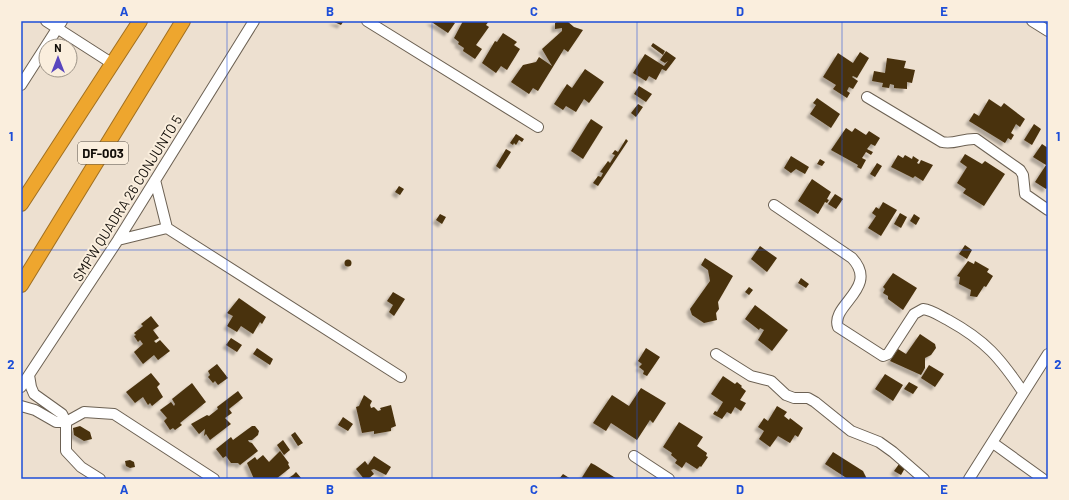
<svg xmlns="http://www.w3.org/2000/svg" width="1069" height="500" font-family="Barlow,sans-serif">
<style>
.building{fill:#49310c;filter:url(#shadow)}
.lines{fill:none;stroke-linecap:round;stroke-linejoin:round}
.minor-casing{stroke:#6c6153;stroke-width:12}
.highway-casing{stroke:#a17021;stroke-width:16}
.minor{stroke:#fff;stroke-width:10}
.highway{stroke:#eea62e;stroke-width:14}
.grid{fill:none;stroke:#1d4ed8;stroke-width:1;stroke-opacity:0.55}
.labels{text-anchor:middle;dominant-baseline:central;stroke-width:4;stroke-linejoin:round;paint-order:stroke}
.shield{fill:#faeedd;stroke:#575048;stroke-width:1}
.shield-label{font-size:13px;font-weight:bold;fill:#110d08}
.street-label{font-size:14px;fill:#110d08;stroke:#faeedd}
.neatline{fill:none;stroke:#1d4ed8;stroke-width:1.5}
.grid-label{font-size:13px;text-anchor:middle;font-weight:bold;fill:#1d4ed8}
</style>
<defs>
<filter id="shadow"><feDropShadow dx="-3.5" dy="3.5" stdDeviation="1" flood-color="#0004"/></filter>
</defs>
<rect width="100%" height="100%" fill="#ede0d0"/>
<!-- building -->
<path class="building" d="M332 21H342L343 22 341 25Z
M430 21H451L455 23 448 33Z
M463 21H489L486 25 489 27 476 45 482 49 475 59 463 51 464 48 458 44 459 42 454 38Z
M558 21 562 22 567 21 574 27 583 30 568 52 564 49 538 91 533 88 529 94 511 82 523 65 536 62 539 57 552 66 542 49 562 31V28L555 29V23Z
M503 33 517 42 514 45 520 49 507 70 501 66 496 73 482 63 495 41 497 42Z
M653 43 665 51 663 55 651 46Z
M666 51 676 58 666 71 662 69 656 80 649 76 646 81 633 73 645 54 664 66 668 61 665 63 660 60Z
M860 52 869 58 857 78 853 76 852 77 858 81 853 89 849 87 847 91 850 93 847 98 833 89 836 85 823 77 838 53 853 63Z
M887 58 906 61 904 68 915 70 912 83 907 82V89L894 88V85L890 84 889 88 882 87 883 83 872 81 874 71 885 73Z
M585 69 604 82 589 103 584 99 576 112 566 106 563 110 554 104 567 84 572 88Z
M639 86 652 94 646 102 634 94Z
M817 98 840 114 831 128 810 114 816 105 813 103Z
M989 99 1001 107 1004 103 1025 119 1020 127 1016 124 1011 133 1014 135 1011 140 1008 138 1005 143 969 121 974 113 979 116Z
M638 104 643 107 636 117 631 113Z
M591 119 603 127 583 159 571 151Z
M1034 124 1041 129 1032 145 1024 140Z
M846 128 852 132 855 128 866 135 869 131 880 138 875 146 871 144 867 149 873 152 871 155 866 152 862 158 866 160 861 169 857 167 858 165 831 150Z
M516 134 524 139 522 142 519 140 516 145 514 143 513 145 510 143Z
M626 139 628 141 598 186 593 183 598 176 601 177 603 173 600 172 608 161 610 163 615 155 612 154 615 150 618 152Z
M1042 144 1048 148V187L1046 189 1035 182 1046 165 1033 157Z
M506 149 511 152 500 169 496 166Z
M965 154 982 164 985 161 1005 174 984 206 963 193 966 189 957 183 967 167 960 162Z
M898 155 903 158 905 155 912 159 913 156 919 160 917 163 919 164 921 160 933 165 923 181 915 176 913 178 891 167Z
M791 156 809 167 805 174 796 169 791 173 784 168Z
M820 159 825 162 822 166 817 164Z
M877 163 882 166 875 177 870 174Z
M812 179 831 192 827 199 829 200 827 203 825 202 818 214 798 201Z
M399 186 404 189 400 195 395 192Z
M835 194 843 199 836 209 828 204Z
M883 202 897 210 881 236 868 228 876 216 872 213 876 207 879 209Z
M900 213 907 217 901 228 894 224Z
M440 214 446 217 442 224 436 220Z
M914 214 920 218 916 225 910 221Z
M965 245 972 250 967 259 959 254Z
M760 246 777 258 767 272 751 259Z
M705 258 733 276 718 302 719 309 716 313 717 320 704 323 692 315 690 309 710 281 708 270 701 265Z
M344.5 263a3.5 3.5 0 1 1 7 0a3.5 3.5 0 1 1-7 0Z
M968 261 974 264 975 261 989 269 987 272 993 276 986 287 984 286 977 297 970 296 971 290 959 284 960 277 957 276Z
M893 273 917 288 903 310 888 299V296L883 293 885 289 883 287Z
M801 278 809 284 806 288 798 283Z
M749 287 753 290 749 295 745 292Z
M393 292 405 299 394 316 389 312 393 305 387 301Z
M239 298 266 317 262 324 260 322 253 334 241 326 237 332 227 326 233 316 227 313Z
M755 305 788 330 772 351 758 340 764 330 760 328 759 330 745 319Z
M151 316 159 326 153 330 159 338 154 341 156 343 160 340 170 351 158 360 154 355 143 364 134 352 143 344 140 340 138 342 134 336 136 335 134 333 143 326 141 324Z
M920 334 935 344 936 348 931 355 925 358V368L921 375 890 361 898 349 906 354Z
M231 338 242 345 237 352 226 345Z
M257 348 273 359 270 365 253 354Z
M646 348 660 357 647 376 643 374 644 371 639 367 642 364 638 361Z
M217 364 228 378 218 385 215 381 213 383 208 377 210 375 208 371Z
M929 365 944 374 935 387 921 378Z
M151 373 160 384 157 387 163 397 152 406 150 403 148 405 143 397 135 403 126 392Z
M885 374 903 385 893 401 875 389Z
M723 376 735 384 737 382 742 386 741 387 746 391 740 400 746 403 741 411 735 407 731 414 727 412 722 419 713 414 715 411 717 412 723 402 711 394Z
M909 382 918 387 913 394 904 389Z
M192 383 206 402 180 423 182 425 175 430 173 428 170 430 164 421 167 418 160 410 171 402 174 406 175 404 172 399Z
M641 388 666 403 653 423 650 420 637 440 611 423 606 431 593 423 612 395 629 406Z
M238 391 243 398 229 409 232 413 225 418 231 424 210 440 206 434 204 436 205 429 199 434 191 424 207 415 209 416 218 409 217 407Z
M364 395 372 401 370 405 371 408 374 407 378 411 381 410 380 408 391 405 396 426 391 428V431L374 434V431L362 433 356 407 359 406Z
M777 406 787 412 784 416 789 420 790 418 803 428 798 437 795 435 790 443 778 436 770 447 759 439 764 431 758 427 764 418 768 421Z
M343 417 353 424 348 431 338 425Z
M679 422 703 437 697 446 707 453 706 456 708 457 701 467 700 466 697 469 686 462 682 468 675 463 677 460 671 455 672 453 663 447Z
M80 426 90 432 92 439 84 441 74 435 73 428Z
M252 426H255L259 431 258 435 252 440H248L249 442 252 443 258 451 240 465 238 463H231L226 456 223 458 216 449 231 437 233 440Z
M295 432 303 443 298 446 291 435Z
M283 440 290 450 284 455 277 445Z
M280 451 289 463 288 464 290 468 276 479H254L247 463 255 457 257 460 263 455 269 462Z
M833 452 863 471 867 479H848L825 464Z
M374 456 391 467 386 475 374 469 371 470 374 474 368 479H364L356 469 365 461 368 465Z
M130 460 134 462 135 467 130 468 126 466 125 461Z
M591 463 595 465 617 479H581Z
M899 464 905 468 901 475 894 471Z
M296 472 302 479H287L293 475Z
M563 474 571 479H559Z"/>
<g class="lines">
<defs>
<path id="minor" d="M46 21 113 64
M367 21 538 127
M1032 21 1048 31
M46 46 62 21
M21 85 46 46
M867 97 942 142C954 145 963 138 976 139L1020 170 1023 175 1025 194 1048 210
M155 180 167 228 401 377
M774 205 852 258C880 288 830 305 838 327L883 356 888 354 914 314 923 309C932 310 940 316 948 320 986 341 1000 358 1023 392
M118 240 167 228
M716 354 751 376 771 381 786 395 794 398H808L815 402 851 431 879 442 893 452 924 479
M29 375 31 387 34 394 62 414 66 422V451L81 467 100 479
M21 387 118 240 254 21
M21 406 35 410 56 422H66L84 412 114 414 214 479
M993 443 1043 479
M634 456 669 479
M969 479 1048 354"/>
<path id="highway" d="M21 204 140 21
M21 285 183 21"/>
</defs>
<!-- minor casing -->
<use href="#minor" class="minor-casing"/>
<!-- highway casing -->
<use href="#highway" class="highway-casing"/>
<!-- minor -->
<use href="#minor" class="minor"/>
<!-- highway -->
<use href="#highway" class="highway"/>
</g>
<!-- grid -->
<path class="grid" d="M227 21V479M432 21V479M637 21V479M842 21V479M21 250H1048"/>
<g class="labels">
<!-- shield labels -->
<rect class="shield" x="78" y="142" width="50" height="22" rx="3"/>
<g class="shield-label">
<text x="103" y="153">DF-003</text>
</g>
<!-- street labels -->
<g class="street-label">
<text transform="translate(127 198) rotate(-58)">SMPW QUADRA 26 CONJUNTO 5</text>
</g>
</g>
<!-- border -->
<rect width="1069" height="500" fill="none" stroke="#faeedd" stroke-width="44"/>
<!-- north arrow -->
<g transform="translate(58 58)"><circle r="19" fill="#faeedd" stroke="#9d9488"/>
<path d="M0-3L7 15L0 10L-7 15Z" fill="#5946be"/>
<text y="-6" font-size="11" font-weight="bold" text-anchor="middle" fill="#110d08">N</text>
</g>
<rect x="22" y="22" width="1025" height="456" class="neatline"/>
<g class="grid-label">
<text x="124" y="16">A</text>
<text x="330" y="16">B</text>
<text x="534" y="16">C</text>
<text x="740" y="16">D</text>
<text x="944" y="16">E</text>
<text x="11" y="141">1</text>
<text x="1058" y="141">1</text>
<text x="11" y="369">2</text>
<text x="1058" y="369">2</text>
<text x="124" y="494">A</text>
<text x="330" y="494">B</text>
<text x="534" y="494">C</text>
<text x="740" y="494">D</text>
<text x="944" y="494">E</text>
</g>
</svg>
